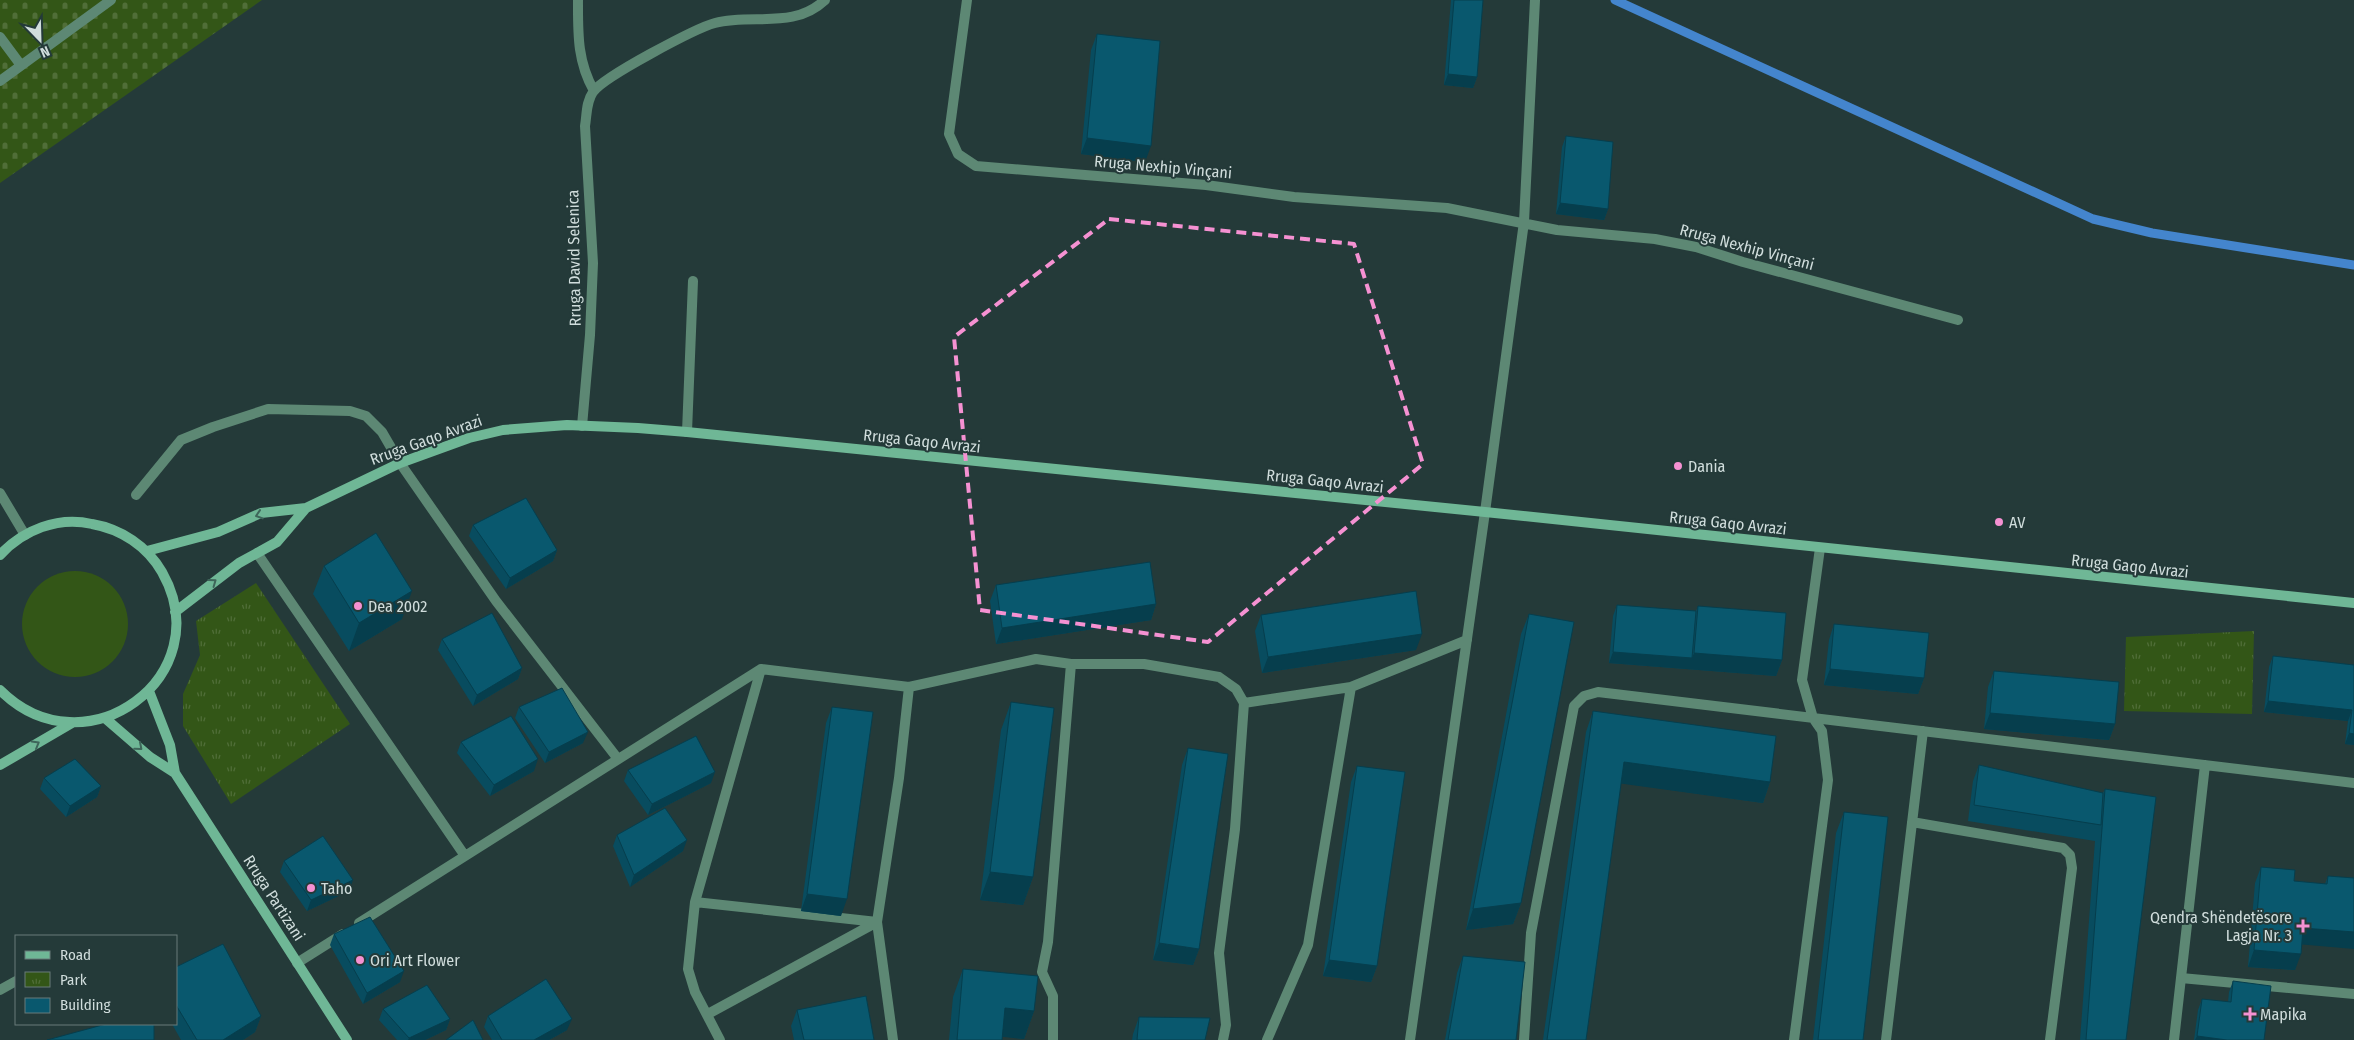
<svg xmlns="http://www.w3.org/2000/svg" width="2354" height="1040" font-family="'Fira Sans Condensed',sans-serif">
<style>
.grass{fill:#335617}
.cemetery{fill:url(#cemetery-stones)}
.park{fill:url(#park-tufts)}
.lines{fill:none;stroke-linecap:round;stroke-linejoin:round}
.stream{stroke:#4485cd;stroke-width:9}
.lane{stroke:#5d8874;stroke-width:10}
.street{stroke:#5d8874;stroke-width:10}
.secondary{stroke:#6fb796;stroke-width:10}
.wall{fill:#084c5f}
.shaded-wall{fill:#063e4d}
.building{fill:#09586e;stroke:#063e4d}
.oneway{stroke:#3e665a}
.marked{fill:none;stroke:#f591d2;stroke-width:4;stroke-dasharray:10 6;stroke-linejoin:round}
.poi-dot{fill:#f591d2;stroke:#243a39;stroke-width:2}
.labels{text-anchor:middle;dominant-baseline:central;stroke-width:4;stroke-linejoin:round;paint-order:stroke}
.street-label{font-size:16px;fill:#d0dddc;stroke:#243a39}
.poi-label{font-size:16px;fill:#d0dddc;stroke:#243a39;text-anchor:start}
</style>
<defs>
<pattern id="cemetery-stones" width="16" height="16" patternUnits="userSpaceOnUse" patternTransform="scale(1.25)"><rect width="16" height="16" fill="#335617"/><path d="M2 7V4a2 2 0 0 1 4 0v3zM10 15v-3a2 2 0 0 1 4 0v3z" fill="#506e38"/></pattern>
<pattern id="park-tufts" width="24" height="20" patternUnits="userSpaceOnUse" patternTransform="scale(1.25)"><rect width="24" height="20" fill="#335617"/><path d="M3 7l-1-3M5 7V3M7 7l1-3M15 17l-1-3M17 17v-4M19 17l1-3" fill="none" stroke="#506e38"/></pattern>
</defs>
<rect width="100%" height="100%" fill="#243a39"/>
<!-- grass -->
<path class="grass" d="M22 624a53 53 0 1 1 106 0a53 53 0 1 1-106 0Z"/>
<!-- cemetery -->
<path class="cemetery" d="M0 0H262L0 183Z"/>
<!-- park -->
<path class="park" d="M256 583 350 724 231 804 183 726V694L200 655 196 621Z
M2254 631 2252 714 2124 711 2126 637Z"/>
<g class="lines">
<!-- stream -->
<path class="stream" d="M1615 0 2093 219 2152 233 2354 265"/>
<!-- lane -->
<path class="lane" d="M0 37 20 64
M0 81 111 0
M687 432 693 281
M0 493 25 535
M136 495 181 440 213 427 268 409 350 411 366 416 382 432 400 463 496 601 618 759
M257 553 465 856
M1244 703 1351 687 1467 640
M1912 822 2063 848 2070 855 2072 868 2050 1040
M695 902 877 922 708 1014
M359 923 761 669
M297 963 343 934
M2181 978 2354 994
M0 990 16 981
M720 1040 695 992 688 969 695 902 761 669 909 687 1036 659 1071 664H1144L1219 677 1236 689 1244 703 1235 829 1219 953 1226 1025 1223 1040
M893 1040 877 922 899 778 909 687
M1053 1040V996L1042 972 1048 942 1071 664
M1267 1040 1308 945 1351 687
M1410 1040 1485 512
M1524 1040 1531 933 1574 706 1584 696 1598 692 2354 783
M1794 1040 1828 780 1822 731 1813 718 1802 680 1820 548
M1886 1040 1923 731
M2174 1040 2205 765"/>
<!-- street -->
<path class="street" d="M578 0C578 33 577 61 594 91
M967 0 949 134 958 154 976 166 1206 185 1294 197 1447 208 1557 230 1655 239 1696 247 1743 262 1958 320
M582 426 590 335 593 263 585 126C587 114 586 102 593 92 603 77 696 28 715 23 753 13 793 30 825 0
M1485 512 1524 222 1535 0"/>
<!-- secondary -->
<path class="secondary" d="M147 551 218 532 261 513 306 508 400 463 469 438 503 430 567 425 638 428 687 432 1485 512 2354 603
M0 555C23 530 58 516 92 524 121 529 147 546 162 572 221 676 85 775 0 690
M175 612 239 563 277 542 306 508
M149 691 170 745 175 773 347 1040
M106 719 150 757 175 773
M0 765 72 723"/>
</g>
<!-- wall -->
<path class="wall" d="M1451 0H1483L1477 77 1473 88 1444 85Z
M1097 34 1145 162 1081 154 1091 50Z
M1566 136 1608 209 1604 220 1556 214 1562 147Z
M473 525 557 550 553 561 506 589 469 536Z
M324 566 402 619 349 651 313 594Z
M996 585 1156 604 1151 620 996 644 990 601Z
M1617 605 1696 611 1698 606 1782 660 1776 676 1609 663 1613 616Z
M1529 614 1521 903 1513 924 1466 930 1521 634Z
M1261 615 1416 650 1262 673 1255 631Z
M1834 624 1924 678 1918 694 1824 685 1829 640Z
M442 639 522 668 518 679 473 706 438 650Z
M2273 656 2354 665V745L2345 744 2348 721 2264 712 2269 667Z
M1994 671 2115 724 2109 740 1984 729 1988 687Z
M1011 702 1033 877 1023 905 980 900 1001 730Z
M519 707 583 743 545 763 515 718Z
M832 707 841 916 801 911 826 723Z
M1593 711 1770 782 1763 803 1621 783 1586 1040H1543L1586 732Z
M461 742 534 771 490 796 457 753Z
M1188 748 1199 949 1193 965 1153 960 1182 765Z
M1979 765 2103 793 2105 789 2126 1040H2080L2095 841 1968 821 1973 781Z
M1357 766 1377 966 1371 982 1323 976 1351 782Z
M628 770 711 783 648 815 624 781Z
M44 778 101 786 97 797 66 817 40 789Z
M1844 812 1863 1040H1813L1836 833Z
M617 835 683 851 630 887 613 846Z
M284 861 349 891 307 911 280 872Z
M2261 867 2294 881 2325 884 2328 876 2354 878 2302 945 2295 970 2248 967 2255 883Z
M334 934 400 982 363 1004 330 945Z
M1463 956 1516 1040H1445L1457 973Z
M176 967 261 1016 255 1032 243 1040H181L172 1024H176Z
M963 969 1034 1011 1024 1039 1002 1036V1040H949L953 997Z
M2233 981 2264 1040H2194L2198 1010 2202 999 2228 1002 2229 992Z
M383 1009 450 1019 446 1030 425 1040H397L379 1020Z
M797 1010 874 1040H794L791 1026Z
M488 1016 567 1030 549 1040H492L484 1027Z
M1139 1017 1205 1040H1132L1133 1034Z"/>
<!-- shaded-wall -->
<path class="shaded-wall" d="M1448 74 1477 77 1473 88 1444 85Z
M1087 138 1151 146 1145 162 1081 154Z
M1560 203 1608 209 1604 220 1556 214Z
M557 550 553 561 506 589 510 578Z
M412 591 402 619 349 651 359 623Z
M1156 604 1151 620 996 644 1002 628Z
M1422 634 1416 650 1262 673 1268 657Z
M1613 652 1692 658 1694 653 1782 660 1776 676 1609 663Z
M522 668 518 679 473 706 477 695Z
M1830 669 1924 678 1918 694 1824 685Z
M2268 701 2352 710 2348 721 2264 712Z
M1990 713 2115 724 2109 740 1984 729Z
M588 732 583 743 545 763 549 752Z
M2349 733 2354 734V745L2345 744Z
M538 759 534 771 490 796 494 785Z
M1624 762 1770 782 1763 803 1617 783Z
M715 772 711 783 648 815 652 804Z
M101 786 97 797 66 817 70 806Z
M687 840 683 851 630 887 634 875Z
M990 872 1033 877 1023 905 980 900Z
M353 880 349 891 307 911 311 900Z
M807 894 847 899 841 916 801 911Z
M1521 903 1513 924 1466 930 1473 909Z
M2303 928 2354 932V949L2297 944Z
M1159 943 1199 949 1193 965 1153 960Z
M2254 950 2301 954 2295 970 2248 967Z
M1329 960 1377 966 1371 982 1323 976Z
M404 971 400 982 363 1004 367 993Z
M1005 1008 1034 1011 1024 1039 995 1036Z
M261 1016 255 1032 243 1040H223Z
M450 1019 446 1030 425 1040H408L409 1038Z
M572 1019 567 1030 549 1040H534Z
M2197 1036 2227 1040H2195Z"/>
<!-- building -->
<path class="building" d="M1454 0H1483L1477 77 1448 74Z
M1097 34 1160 41 1151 146 1087 138Z
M1566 136 1613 142 1608 209 1560 203Z
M526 498 557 550 510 578 473 525Z
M376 533 412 591 359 623 324 566Z
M1150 562 1156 604 1002 628 996 585Z
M1416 591 1422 634 1268 657 1261 615Z
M1617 605 1696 611 1692 658 1613 652Z
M1698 606 1786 613 1782 660 1694 653Z
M492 613 522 668 477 695 442 639Z
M1529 614 1574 622 1521 903 1473 909Z
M1834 624 1929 633 1924 678 1830 669Z
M2273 656 2354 665V734L2349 733 2352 710 2268 701Z
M1994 671 2119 682 2115 724 1990 713Z
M562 688 588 732 549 752 519 707Z
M1011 702 1054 708 1033 877 990 872Z
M832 707 873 712 847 899 807 894Z
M1593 711 1776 736 1770 782 1624 762 1586 1040H1547Z
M511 716 538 759 494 785 461 742Z
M696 736 715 772 652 804 628 770Z
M1188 748 1228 754 1199 949 1159 943Z
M75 759 101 786 70 806 44 778Z
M1979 765 2103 793 2101 825 1974 805Z
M1357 766 1405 772 1377 966 1329 960Z
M2105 789 2156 797 2126 1040H2086Z
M665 808 687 840 634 875 617 835Z
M1844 812 1888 817 1863 1040H1818Z
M323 836 353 880 311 900 284 861Z
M2261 867 2295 870 2294 881 2327 884 2328 876 2354 878V932L2303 928 2301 954 2254 950Z
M370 917 404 971 367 993 334 934Z
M223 944 261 1016 223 1040H197L176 1005V967Z
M1463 956 1525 962 1516 1040H1448Z
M963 969 1038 976 1034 1011 1005 1008 1002 1040H957Z
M546 979 572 1019 534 1040H502L488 1016Z
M2233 981 2271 986 2264 1040H2227L2197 1036 2202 999 2231 1002Z
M427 985 450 1019 409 1038 383 1009Z
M866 996 874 1040H804L797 1010Z
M1139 1017 1210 1018 1205 1040H1137Z
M473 1020 483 1040H446Z
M106 1024H154V1040H47Z"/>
<!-- one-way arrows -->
<defs><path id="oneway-chevron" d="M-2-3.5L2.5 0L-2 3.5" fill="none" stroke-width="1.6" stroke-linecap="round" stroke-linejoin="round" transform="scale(1.25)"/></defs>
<g class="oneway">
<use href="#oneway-chevron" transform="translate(259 515) rotate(162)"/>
<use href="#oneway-chevron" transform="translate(213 582) rotate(-36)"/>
<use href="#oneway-chevron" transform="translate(36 744) rotate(-30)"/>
<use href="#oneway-chevron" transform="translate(139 747) rotate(41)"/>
</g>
<!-- marked area -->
<path class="marked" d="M1109 219 1354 244 1423 464 1208 642 980 610 954 337Z"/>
<!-- markers -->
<g class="poi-dot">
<circle cx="1678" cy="466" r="5"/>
<circle cx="1999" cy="522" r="5"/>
<circle cx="358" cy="606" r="5"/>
<circle cx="311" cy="888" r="5"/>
<path d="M2300.5 918.5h5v5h5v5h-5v5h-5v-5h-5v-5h5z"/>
<circle cx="360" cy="960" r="5"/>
<path d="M2247.5 1006.5h5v5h5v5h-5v5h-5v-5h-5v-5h5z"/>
</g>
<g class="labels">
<!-- street labels -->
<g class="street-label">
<text transform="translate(1163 167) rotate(5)">Rruga Nexhip Vinçani</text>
<text transform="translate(1747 247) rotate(15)">Rruga Nexhip Vinçani</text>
<text transform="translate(574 258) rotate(-91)">Rruga David Selenica</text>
<text transform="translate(426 440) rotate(-20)">Rruga Gaqo Avrazi</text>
<text transform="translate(922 441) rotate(6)">Rruga Gaqo Avrazi</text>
<text transform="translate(1325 481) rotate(6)">Rruga Gaqo Avrazi</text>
<text transform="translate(1728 523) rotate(6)">Rruga Gaqo Avrazi</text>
<text transform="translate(2130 566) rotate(6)">Rruga Gaqo Avrazi</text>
<text transform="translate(274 898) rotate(57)">Rruga Partizani</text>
</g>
<!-- poi labels -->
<g class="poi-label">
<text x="1688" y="466">Dania</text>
<text x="2009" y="522">AV</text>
<text x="368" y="606">Dea 2002</text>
<text x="321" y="888">Taho</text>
<text x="2292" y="917" text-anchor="end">Qendra Shëndetësore<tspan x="2292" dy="18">Lagja Nr. 3</tspan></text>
<text x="370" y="960">Ori Art Flower</text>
<text x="2260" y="1014">Mapika</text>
</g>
</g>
<!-- legend -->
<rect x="15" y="935" width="162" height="90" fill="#243a39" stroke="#697b7a"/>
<rect x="25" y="951" width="25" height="8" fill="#6fb796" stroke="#697b7a"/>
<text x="60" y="960" font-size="15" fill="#d0dddc">Road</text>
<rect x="25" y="972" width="25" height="15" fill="url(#park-tufts)" stroke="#697b7a"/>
<text x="60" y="985" font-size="15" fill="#d0dddc">Park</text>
<rect x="25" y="998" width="25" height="15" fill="#09586e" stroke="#697b7a"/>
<text x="60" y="1010" font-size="15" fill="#d0dddc">Building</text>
<!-- north arrow -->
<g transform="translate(40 40) rotate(157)" stroke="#243a39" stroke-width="4" paint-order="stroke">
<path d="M0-4L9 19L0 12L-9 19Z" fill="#d0dddc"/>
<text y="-8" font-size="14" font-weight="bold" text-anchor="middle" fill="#d0dddc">N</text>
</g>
</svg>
